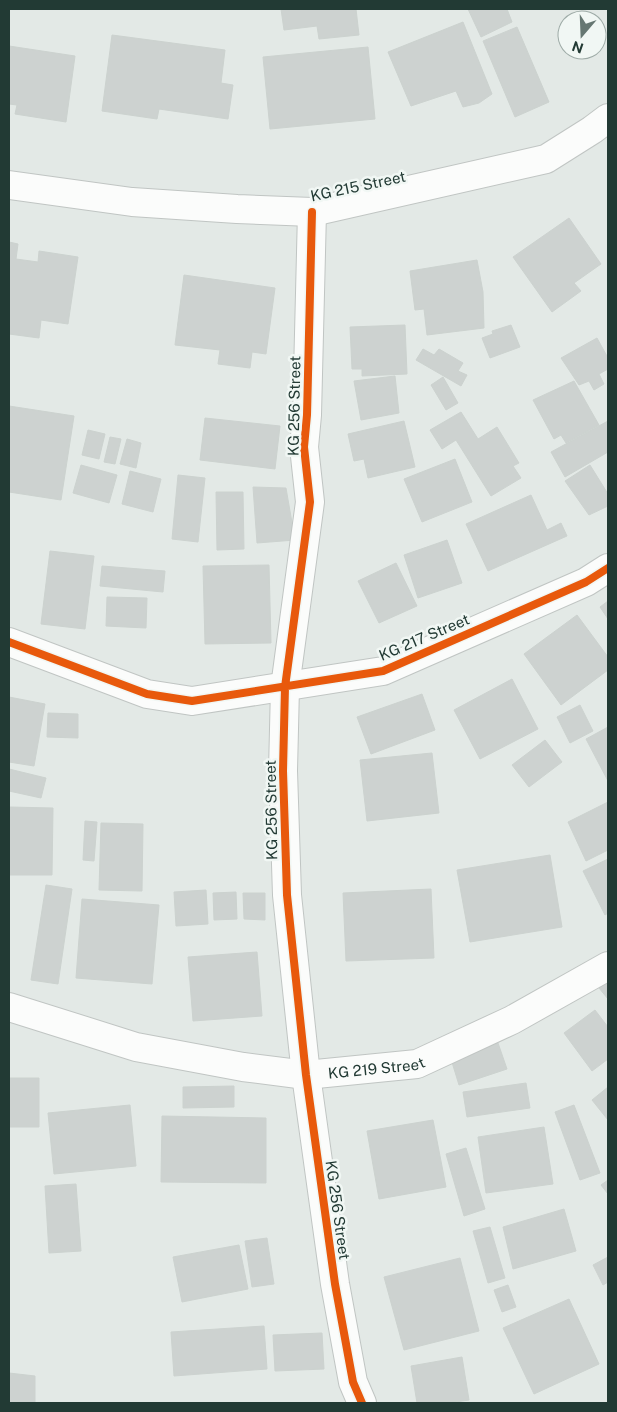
<svg xmlns="http://www.w3.org/2000/svg" width="617" height="1412" font-family="'Public Sans',sans-serif">
<style>
.building{fill:#cdd2d0;stroke:#ccd2cf}
.lines{fill:none;stroke-linecap:round;stroke-linejoin:round}
.street-casing{stroke:#c0c5c3;stroke-width:30}
.street{stroke:#fbfcfb;stroke-width:28}
.cycleway-casing{stroke:#f1f7f4;stroke-width:11}
.cycleway{stroke:#e8590c;stroke-width:8}
.labels{text-anchor:middle;dominant-baseline:central;stroke-width:5;stroke-linejoin:round;paint-order:stroke}
.street-label{font-size:15px;fill:#223a34;stroke:#f1f7f4}
</style>
<rect width="100%" height="100%" fill="#e3e9e6"/>
<!-- building -->
<path class="building" d="M281 9H356L359 35 319 39 317 26 284 30Z
M468 9H507L512 22 481 37Z
M463 22 492 94 479 103 463 107 456 91 411 106 388 52Z
M517 27 549 102 515 117 483 41Z
M112 35 225 50 221 83 233 85 228 119 159 109 157 119 102 111Z
M9 46 75 56 66 122 15 114 17 105 9 104Z
M368 47 375 119 270 129 263 57Z
M569 218 601 264 574 283 581 291 552 312 513 257Z
M9 242 18 244 16 259 38 262 39 251 78 257 68 324 41 320 39 338 9 334Z
M477 260 483 292 484 328 427 335 424 309 415 310 410 271Z
M184 275 275 288 266 354 252 352 250 368 218 364 220 350 175 345Z
M405 325 407 374 362 376V369H352L350 327Z
M511 325 520 347 490 358 482 338 493 334 492 331Z
M597 338 608 358V369L599 374 604 384 594 390 589 381 579 385 561 358Z
M423 349 434 355 439 349 463 363 458 371 467 375 461 386 416 360Z
M395 376 399 413 361 420 354 381Z
M443 377 458 403 446 410 431 385Z
M574 381 599 425 566 443 561 435 554 439 533 400Z
M9 406 74 416 61 500 9 492Z
M461 412 478 439 497 427 519 463 513 466 521 478 491 496 456 440 442 449 430 430Z
M205 418 280 426 275 469 200 460Z
M404 421 415 467 368 478 364 459 354 461 348 434Z
M608 421V452L565 477 551 452Z
M88 430 105 434 99 459 82 455Z
M110 437 121 439 115 464 104 462Z
M127 439 141 443 136 468 120 464Z
M455 459 472 502 422 522 404 479Z
M81 465 117 475 109 503 73 493Z
M590 465 608 494V506L589 515 565 481Z
M130 471 161 479 153 512 122 504Z
M178 475 205 478 198 542 172 539Z
M253 487 286 488 295 540 257 543Z
M216 492H243L244 549 217 550Z
M531 495 547 530 561 523 567 536 488 571 466 524Z
M447 540 462 583 418 598 404 555Z
M50 551 94 556 85 629 41 624Z
M396 563 417 606 379 623 358 581Z
M269 565 271 643 205 644 203 566Z
M102 566 165 571 163 592 100 586Z
M107 597 147 598 146 628 106 626Z
M608 601V619L600 607Z
M577 615 608 657V670L561 705 524 654Z
M512 679 538 729 480 759 454 710Z
M422 694 435 730 371 754 357 717Z
M9 697 45 704 34 766 9 762Z
M580 705 593 731 570 743 557 717Z
M48 713 78 714V738L47 737Z
M608 727V781L586 739Z
M545 740 562 762 529 787 512 765Z
M432 753 439 813 367 821 360 760Z
M9 769 46 778 41 798 9 791Z
M608 802V850L586 861 568 822Z
M9 807 53 808 52 875H9Z
M85 821 97 822 94 861 83 860Z
M101 823 143 824 142 891 99 890Z
M550 855 562 927 470 942 457 870Z
M608 859V913L605 915 583 871Z
M46 885 72 889 58 984 31 980Z
M431 889 434 958 346 961 343 893Z
M206 890 208 924 176 926 174 892Z
M236 892 237 919 214 920 213 893Z
M243 893H265V920L244 919Z
M82 899 159 905 152 984 76 978Z
M257 952 262 1016 193 1021 188 957Z
M608 981V999L599 988Z
M595 1010 608 1027V1059L592 1071 564 1033Z
M498 1043 507 1069 459 1085 451 1059Z
M9 1078H39V1127H9Z
M526 1083 530 1108 467 1117 463 1092Z
M234 1086V1107L183 1108V1087Z
M608 1087V1120L592 1100Z
M130 1105 136 1166 54 1174 48 1113Z
M574 1105 600 1173 580 1180 555 1112Z
M162 1116 266 1118V1183L161 1182Z
M433 1120 446 1187 379 1199 367 1131Z
M544 1127 553 1184 486 1193 478 1137Z
M466 1148 485 1209 464 1216 446 1154Z
M608 1180V1194L601 1185Z
M76 1184 81 1251 49 1253 45 1186Z
M564 1209 576 1251 513 1269 503 1227Z
M490 1227 505 1278 488 1283 473 1231Z
M267 1238 274 1284 252 1287 245 1241Z
M239 1245 248 1289 182 1302 173 1257Z
M608 1257V1282L603 1285 593 1265Z
M460 1258 479 1331 404 1350 384 1277Z
M508 1285 516 1307 502 1312 494 1290Z
M569 1299 599 1364 534 1394 503 1328Z
M264 1326 267 1369 174 1376 171 1332Z
M322 1333 324 1369 275 1371 273 1335Z
M462 1357 469 1400 449 1403H417L411 1366Z
M9 1373 35 1376V1403H9Z"/>
<g class="lines">
<defs>
<g id="street">
<path d="M9 185 132 202 237 209 312 212 546 159 592 130 608 118"/>
<path d="M312 212 307 415 304 447 310 502 285 687 283 771 287 895 306 1075 335 1284 353 1382 362 1403"/>
<path d="M9 642 147 694 192 701 383 671 586 582 608 568"/>
<path id="s1" d="M9 1007 136 1047 243 1067 306 1075 417 1064 512 1020 608 966"/>
</g>
</defs>
<!-- street casing -->
<use href="#street" class="street-casing"/>
<!-- street -->
<use href="#street" class="street"/>
<defs>
<path id="cycleway" d="M312 212 307 415 304 447 310 502 285 687 283 771 287 895 306 1075 335 1284 353 1382 362 1403
M9 642 147 694 192 701 383 671 586 582 608 568"/>
</defs>
<!-- cycleway casing -->
<use href="#cycleway" class="cycleway-casing"/>
<!-- cycleway -->
<use href="#cycleway" class="cycleway"/>
</g>
<g class="labels">
<!-- street labels -->
<g class="street-label">
<text transform="translate(358 186) rotate(-12)">KG 215 Street</text>
<text transform="translate(294 406) rotate(-89)">KG 256 Street</text>
<text transform="translate(424 637) rotate(-23)">KG 217 Street</text>
<text transform="translate(271 810) rotate(-91)">KG 256 Street</text>
<text stroke="none"><textPath href="#s1" startOffset="376">KG 219 Street</textPath></text>
<text transform="translate(338 1210) rotate(82)">KG 256 Street</text>
</g>
</g>
<!-- border -->
<rect width="617" height="1412" fill="none" stroke="#223a34" stroke-width="20"/>
<!-- north arrow -->
<g transform="translate(582 35) rotate(199)"><circle r="24" fill="#f1f7f4" stroke="#9eaba7"/>
<path d="M0-4L9 19L0 12L-9 19Z" fill="#667772"/>
<text y="-8" font-size="14" font-weight="bold" text-anchor="middle" fill="#223a34">N</text>
</g>
</svg>
